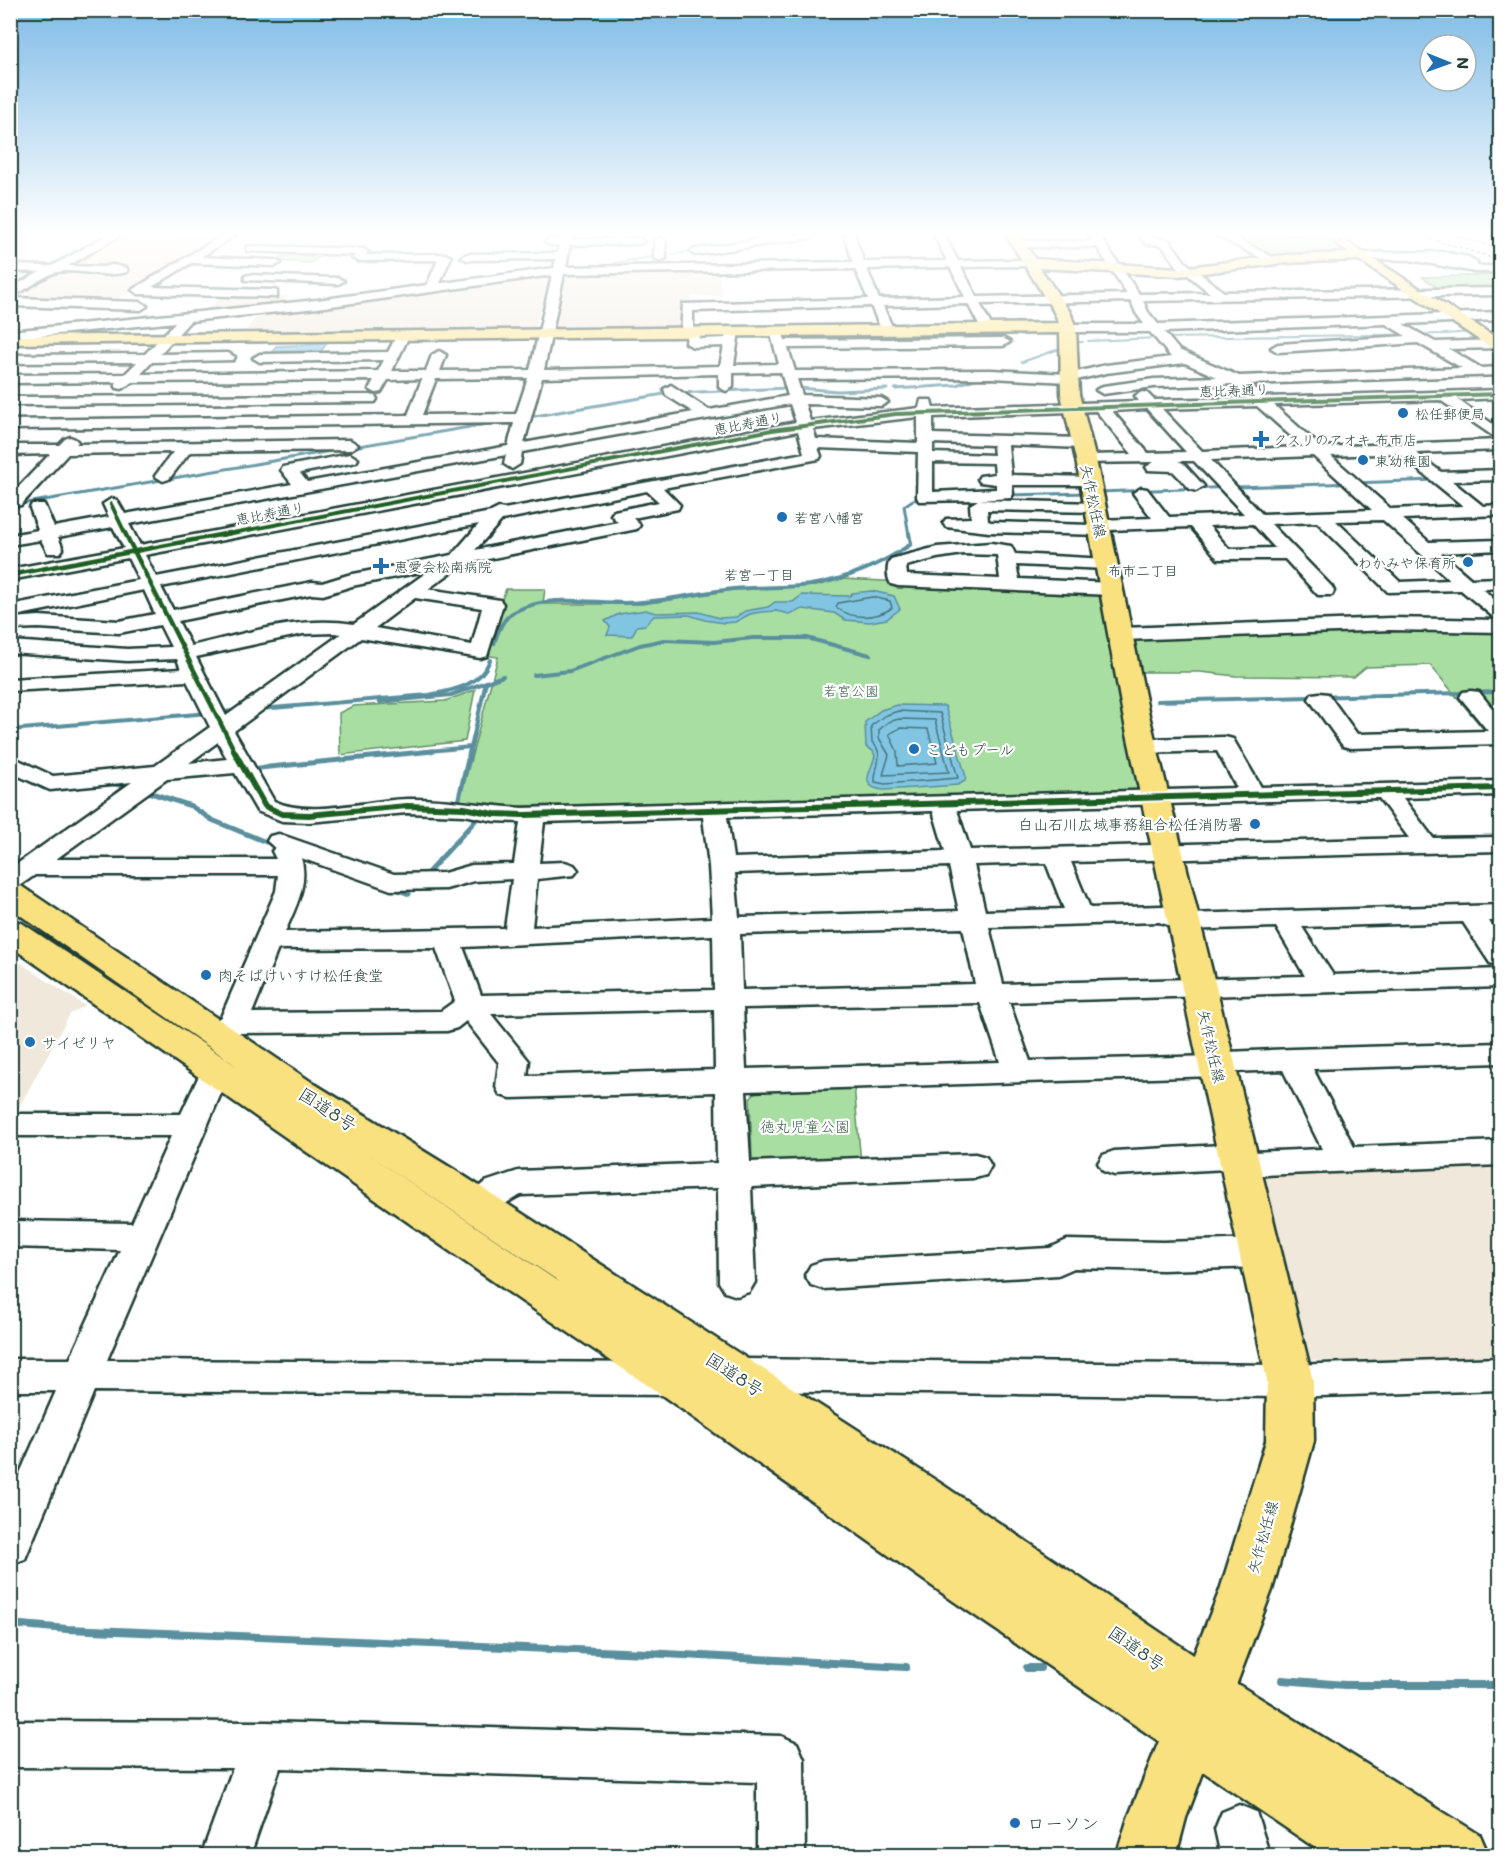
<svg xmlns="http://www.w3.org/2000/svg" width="1511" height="1866" font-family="Mali,'Klee One',sans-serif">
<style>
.built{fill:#f0e8da}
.green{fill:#a8dea1;stroke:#648e6a;stroke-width:1.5}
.water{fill:#82c5e3;stroke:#5a8f9d;stroke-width:1.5}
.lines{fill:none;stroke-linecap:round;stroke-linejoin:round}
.shore{stroke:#47737a;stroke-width:1.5}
.stream-far4{stroke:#5a8f9d;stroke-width:2}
.stream-far3{stroke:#5a8f9d;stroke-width:3}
.stream-far2{stroke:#5a8f9d;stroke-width:4}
.stream-far1{stroke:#5a8f9d;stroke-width:5}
.stream{stroke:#5a8f9d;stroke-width:8}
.minor-casing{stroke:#1f3d34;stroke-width:5}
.major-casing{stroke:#1f3d34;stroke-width:5}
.highway-casing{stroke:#1f3d34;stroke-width:5}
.minor{fill:#fff;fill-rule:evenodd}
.major{fill:#fae180;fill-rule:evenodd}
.highway{fill:#fae180;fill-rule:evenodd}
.rail{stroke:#1f3d34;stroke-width:2;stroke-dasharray:4 2;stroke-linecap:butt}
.cycleway-far2-casing{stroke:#fff;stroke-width:6}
.cycleway-far1-casing{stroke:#fff;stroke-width:8}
.cycleway-casing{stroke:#fff;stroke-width:10}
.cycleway-far2{stroke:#1b5e20;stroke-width:4}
.cycleway-far1{stroke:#1b5e20;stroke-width:4.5}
.cycleway{stroke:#1b5e20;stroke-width:6}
.poi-dot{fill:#1f6fb2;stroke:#fff;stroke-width:2}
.labels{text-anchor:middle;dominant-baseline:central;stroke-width:4.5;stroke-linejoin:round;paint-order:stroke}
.far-street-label{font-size:14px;fill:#1f3d34;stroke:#fff}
.far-poi-label{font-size:14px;fill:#1f3d34;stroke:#fff;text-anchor:start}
.far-neighbourhood-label{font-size:14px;fill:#1f3d34;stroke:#fff}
.far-park-label{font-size:14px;fill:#41654f;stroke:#fff}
.street-label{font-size:15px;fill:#1f3d34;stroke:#fff}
.poi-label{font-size:15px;fill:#1f3d34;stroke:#fff;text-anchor:start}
.park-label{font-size:15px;fill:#41654f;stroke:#fff}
.near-street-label{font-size:18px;fill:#1f3d34;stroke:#fff}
.near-poi-label{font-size:18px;fill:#1f3d34;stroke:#fff;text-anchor:start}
</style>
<rect width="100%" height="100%" fill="#fff"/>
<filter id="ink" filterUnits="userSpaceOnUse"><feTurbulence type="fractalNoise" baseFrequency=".0167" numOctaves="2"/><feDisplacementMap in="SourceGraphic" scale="12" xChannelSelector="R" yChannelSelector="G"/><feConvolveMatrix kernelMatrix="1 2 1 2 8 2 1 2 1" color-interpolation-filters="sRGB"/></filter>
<g filter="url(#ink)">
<!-- built -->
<path class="built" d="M124 235H227L110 303 11 300V296L62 272 108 275 127 272 135 266 72 264Z
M718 268 722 296H691V307L683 328 551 331 564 274 572 271Z
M539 276 548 278 535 331 241 337 257 315 303 311Z
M229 293 260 295 289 296 274 307 206 308Z
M10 956 85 1006 70 1014 13 1118H10Z
M1262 1162 1432 1166 1500 1162V1357L1365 1361 1305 1360Z"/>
<!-- green -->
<path class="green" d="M1229 235H1323L1347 250 1340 255 1274 258Z
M289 251 325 253 311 263 275 261Z
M1500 275V290L1443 291 1422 277Z
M841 579 1098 591 1143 794 458 807 498 657 374 639 382 629 483 645 506 589H545L543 604H642L733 590 816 586Z
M1444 627 1500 629V731H1485L1430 665 1366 667 1354 677 1236 676 1200 672H1139L1131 637Z
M475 690 465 741 340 755 339 713 353 706 445 701Z
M854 1085 861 1163 761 1167 752 1159 750 1098 761 1086Z"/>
<!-- water -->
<path class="water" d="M326 344 319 354 270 355 276 346Z
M872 591 894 596 900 609 887 619 870 622 845 620 834 613 803 609 789 614 776 611 761 612 750 614 735 622 724 623 705 620 689 615 654 616 645 625 637 626 632 636 607 635 610 627 605 621 619 614 646 610 656 613 699 612 719 618 736 617 745 611 768 607 775 602H793L802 595 850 596 852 593Z
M897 705 945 706 966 777 965 781 958 785 884 790C857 787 871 772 875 756L873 751 866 747 865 722 881 710Z"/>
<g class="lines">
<!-- shore -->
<path class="shore" d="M872 597 890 601 892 608C875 619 852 620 836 607L838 603Z
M898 711 940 713 958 778 885 784 875 782C874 766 886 755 872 742L871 726 884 716Z
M899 719 935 720 949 772 883 775 889 755 879 738V730L888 722Z
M900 728 928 729 937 763 898 766 897 751 889 734Z"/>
<!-- stream-far4 -->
<path class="stream-far4" d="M662 256 686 252
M615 263 657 256
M1163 338 1445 334 1500 330
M1088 341 1158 338
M1078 342H1083
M1022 362 1059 349"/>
<!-- stream-far3 -->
<path class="stream-far3" d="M798 388 838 391 887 389
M895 389 956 385 984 376
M677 393 788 388
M535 416 670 393
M359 446 499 422
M1098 492 1436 480
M1008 495 1088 493
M15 505 343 449
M909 535 904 506 913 500 924 499"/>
<!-- stream-far2 -->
<path class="stream-far2" d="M494 644C498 631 503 617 516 611 549 594 589 603 624 603 661 603 696 593 733 589 758 587 785 588 810 585 845 580 883 564 911 544L909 533
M534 675 570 671 640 645 664 640 714 642 753 638H807L870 655
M1157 701 1500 692
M380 702 451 695 503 676
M260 709 429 695C454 690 480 686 490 660
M218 712 239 711
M10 730 209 713
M418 752 471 747
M470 752 486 682"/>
<!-- stream-far1 -->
<path class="stream-far1" d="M259 768 433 751
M28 780 44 788 52 787
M110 783 133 788
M142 790 191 806 212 820 266 842
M463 805 458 802 470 751
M424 877 482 813
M393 888 409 894"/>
<!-- stream -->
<path class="stream" d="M10 1624 67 1629 647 1653 906 1667
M1027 1668H1040
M1282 1680 1345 1685H1500"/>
<defs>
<path id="minor" d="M108 235H121L68 266 103 267 112 265 127 268V272C101 279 81 268 57 272 41 276 27 292 10 296V288L40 272 10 271V265L52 266Z
M223 235H236L201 257 275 260 281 263 275 266 191 263 152 287 273 290 277 291V297L138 294 132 290Z
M562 235H572V239L639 238 644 241 639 244 570 245 566 267 853 262 844 235H854L864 262 947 261 934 235H944L958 261 1029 260 1035 263 1029 266 961 267 977 297 1127 294 1097 247H1016L1011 244 1016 241H1093L1089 235H1099L1139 294 1210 293 1177 266 1162 245 1146 244 1139 235 1169 240 1185 262 1224 292 1500 288V295L1143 301 1148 312 1158 324 1500 312V320L1403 324 1435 342 1500 340V348L1449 349 1481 368 1500 367V375L1250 384 1265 397 1500 390V398L1458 400 1500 429V450L1416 453 1441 472 1500 470V480L1452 481 1483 506 1500 505V515L1403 519 1429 542 1500 540V550L1441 553 1471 579 1500 578V588L1483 589 1500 605V632L1390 630 1122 640 1115 638 1112 634 1115 630 1122 628 1390 618 1497 620 1461 590 1388 592 1317 522 1271 524 1332 587 1334 591 1332 595H1318L1285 559H1218L1191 527 1109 530 1106 534 1100 535 989 532 946 527 943 523 946 519 971 518 970 505 978 500 919 501 917 497 918 452 818 448 821 456 819 459 663 488 680 505 678 509 633 518 640 525 637 529 463 564 428 589 500 600 503 604 487 656 480 658 361 638 234 731 274 801C310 818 368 800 407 799 447 798 484 806 523 808L1237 788 1217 751 1144 753 1136 751 1133 746 1136 741 1144 739 1225 737 1233 739 1261 787 1500 781V795L1403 798 1433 838 1500 837V851L1071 862 1090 908 1162 906 1186 914 1500 905V921H1489L1500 938V966L1490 963 1463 922 1302 927 1333 975 1500 969V987L1009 1002 1030 1061 1214 1056 1227 1052 1293 1049 1500 1043V1063L1313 1069 1354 1147 1500 1141V1165L1241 1176 1230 1172 1227 1169 1114 1175 1103 1171 1098 1163 1103 1155 1114 1151 1239 1144 1250 1148 1253 1152 1322 1149 1283 1070 1230 1072 1216 1076 746 1091 750 1162 975 1154 986 1157 991 1166 986 1175 975 1178 751 1187 755 1282 749 1292 737 1296 725 1292 719 1282 718 1188 521 1195C499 1204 491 1223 466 1215L461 1206 466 1197 485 1182 518 1171 717 1163 716 1092 511 1098 500 1095 496 1087 499 1063 466 1021 457 1028 447 1031 239 1033 214 1044 204 1041 199 1034 204 1027 221 1017 276 891 278 875H35L19 886 10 889V869L132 782 50 790 10 772V756L53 776 155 766 210 727 187 681 10 691V679L181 669 177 659 127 661 10 653V641L127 649 171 647 160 625 119 633 39 628 10 629V619L13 618 39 616 119 621 155 614 144 590 10 617V605L139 580 128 558 10 580V569L124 548 113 527 58 537 63 549 60 553H48L41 540 10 545V535L38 530 30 508 32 504H44L54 527 109 517 103 504 111 499 117 500 125 514 292 484 281 470 283 467 350 454 358 459 356 462 300 473 307 482 508 446 514 423 10 429V420L408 415 422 379 388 380 381 392 376 393 369 389 374 380 133 382 122 389 117 388 115 385 117 382 10 383V375L125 374 137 362 10 363V355L145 354 176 322 10 339V331L317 300 427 285 438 260 358 261 352 258 356 255 247 251V247L251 246 363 249 368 252 366 255 445 254 451 257 440 283H443L554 268 556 259 467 260 461 257 467 254 558 253 559 245H550L545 242 550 239H561ZM950 267 965 297 879 299 867 269ZM855 269 868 299 683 304 681 332 687 336 686 343 693 347 724 346 720 366 544 370 564 274ZM552 275 530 370 440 371 446 355 439 351 432 355 426 371H392L409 336 403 332 398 333 388 352 260 354 253 358 260 362 384 360 378 371 141 374 152 362 233 360 235 357 228 353 160 354 190 321 317 308ZM1131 301 1136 313 1144 324H1068L1062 328 1068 332H1150L1171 357 1106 365 1068 374 991 370 795 371 788 348 1003 346 1010 342 1003 338 785 340 781 328 776 327 770 331 779 364 734 365 739 331 738 328H728L725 338 699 339V332L693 328V311L871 306 881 329 887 333 893 329 883 306 968 304 980 327 986 331 992 327 980 304ZM1386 324 1406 336 1278 344 1271 348 1278 352 1418 343 1462 368 1239 376 1179 350 1164 332ZM1185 363 1217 377 1154 379 1103 386 1096 390 1103 394 1154 387 1234 384 1248 398 1154 400 1147 393 1142 392 1135 396 1139 401 933 408 931 400H921L919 408 810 421 805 404 881 406 888 402 881 398 802 395 797 379 991 378 1068 382 1106 373ZM781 372 788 396 709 410 671 385 664 389 666 395 693 412 524 443 542 378 719 374V387L726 391 733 387V373ZM528 378 516 414 422 415 436 379ZM1440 400 1499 440 1321 447 1274 405ZM790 404 796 422 140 545 129 524 506 455 504 464 512 469 520 464 522 452ZM1257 406 1303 447 1202 451 1162 409ZM1147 409 1186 452 1148 453 1112 411ZM1096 411 1132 454 1086 455 1078 460 1080 463 1154 462 1146 467 1148 470 1173 471 1190 489 1196 491 1204 486 1183 463 1178 461H1194L1244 514 1169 517 1147 489 1141 488 1133 493 1152 518 1099 520 1091 525 991 522 988 521 987 510 1101 512 1103 508 1101 504 1095 503 979 500 1011 498 1013 494 1012 485H1096L1098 482 1096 479 1090 477 1011 475 1008 445 1081 448 1089 443 1081 438 933 434V417ZM918 417V443L816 439 813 429ZM798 431 804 453 504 509 499 508 491 512 156 577 145 555ZM933 443 993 445 994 455 933 453ZM1398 453 1463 506 1391 509 1331 456ZM1313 456 1372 510 1262 514 1211 460ZM933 462 994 463 995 474 980 476 978 479 980 482 996 484V489L933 492ZM647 491 659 502 614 511 611 515 618 522 475 550 502 520ZM1383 520 1450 580 1400 582 1336 521ZM479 524 452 555 348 575 322 583 312 582 173 610 161 587ZM1253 524 1275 548 1229 549 1209 526ZM430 570 354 624C300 615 244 634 191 646L178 621 312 594 323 595 352 586ZM415 598 482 608 472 645 375 628ZM334 633 341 634 226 716 196 657 303 634ZM218 742 227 759 189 763ZM235 773 257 811 282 821 309 822 407 813 464 815 494 821 520 822 514 864 472 865 444 873 394 874 279 834 270 836 267 841 275 848 272 851 276 859H56L167 779ZM1379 798 1409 838 970 850 957 810ZM933 811 945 851 733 858 727 817ZM703 817 709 866 712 918 532 927 537 879 574 875 578 870 574 865 565 862 539 863 544 822ZM301 858 391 890 446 889 474 881 512 879 505 928 285 932C295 908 309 884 301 858ZM1046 863 1064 909 985 911 974 865ZM949 866 959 911 739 917 735 873ZM1159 922 1183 930 1276 927 1305 976 1003 984 989 927ZM963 928 975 984 742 990 740 934ZM713 935 714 990 481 995 463 947ZM436 948 455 1001 441 1011 252 1013 278 949ZM980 1003 1000 1062 746 1069 743 1008ZM714 1009 715 1070 527 1076 529 1061 491 1014Z
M787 235H814L809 238 695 255 690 252 695 249Z
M1216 235H1230L1278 260 1276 262H1268Z
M660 238 665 241 666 258 660 261 654 258 655 241Z
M1443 252 1468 257 1477 262V266H1500V272H1475L1410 260 1362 259 1356 256 1362 253Z
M249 275 338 278 344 281 338 284 245 280V276Z
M10 298 141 302 147 306 141 310 10 306Z
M370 395 375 396 377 399 375 402 10 405V397Z
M70 437 75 439 78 442 76 444 350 440 358 445 350 450 190 452 169 479 163 481 155 476 173 452 68 454 21 505 10 507V496L50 454 10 455V445H59L65 439Z
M991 543 1011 546 1015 554 1107 559 1113 560 1116 564 1113 568 1107 569 1016 565 1019 579 1112 583 1119 585 1121 589 1119 593 1112 595 898 586 891 584C887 578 886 565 891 559L937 547ZM963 554 997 555 1000 579 907 575 906 566 937 558Z
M1471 691 1479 692 1500 718V744L1351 748 1343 746 1309 699 1312 694 1320 693 1328 694 1357 734 1488 731 1460 697 1463 692Z
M216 1060 227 1063 231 1070 107 1360 675 1363 688 1368 694 1379 688 1390 675 1395 94 1391 25 1559 10 1564V1496L56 1391H10V1359H70L120 1250 10 1247V1221L132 1223 171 1136H10V1114H181L205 1063Z
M1261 1239 1273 1243 1278 1253 1273 1263 1261 1267 1163 1270 1074 1268 1058 1275 823 1289 811 1285 805 1275 811 1265 823 1261 1050 1248 1067 1240 1163 1242Z
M1500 1358V1390L1290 1397 737 1391 724 1386 718 1375 724 1364 737 1359 1290 1365Z
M10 1721 265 1722 781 1736 797 1743 804 1759 805 1856H757V1782L280 1768 250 1856H201L233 1768 10 1767Z
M1239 1805 1256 1812 1270 1856H1221L1215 1829 1222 1812Z"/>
<path id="major" d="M1006 235H1019L1035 259 1179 268 1285 255 1348 253 1337 244 1344 240 1500 340V352L1494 350 1359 260 1285 263 1179 276 1040 268 1070 312 1076 328 1079 394 1096 460 1149 715 1313 1381 1314 1441 1272 1590 1186 1818 1176 1856H1116L1128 1818 1220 1590 1266 1441 1267 1381 1123 715 1076 460 1061 394 1060 333 10 344V332L19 336 1059 323 1054 312Z"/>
<path id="highway" d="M10 884 21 886 313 1083 456 1171 943 1485 1226 1677 1480 1835 1489 1856H1327L952 1600 659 1393 523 1302 10 946V920L22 923 238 1067 10 908ZM366 1153 560 1282 553 1278Z"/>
</defs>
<!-- minor casing -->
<use href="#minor" class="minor-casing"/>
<!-- major casing -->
<use href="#major" class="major-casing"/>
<!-- highway casing -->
<use href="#highway" class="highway-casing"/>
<!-- minor -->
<use href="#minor" class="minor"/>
<!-- major -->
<use href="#major" class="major"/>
<!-- highway -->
<use href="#highway" class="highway"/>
<!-- rail -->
<path class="rail" d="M1418 235 1500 260
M1453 235 1500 249"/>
<defs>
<path id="cycleway-far2" d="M111 504 126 535
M222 535 772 430 896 414 1500 394"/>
<path id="cycleway-far1" d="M125 533 235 752
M10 575 230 533"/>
<path id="cycleway" d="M234 751 265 806 282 814 309 815 407 806 464 808 494 814 523 815 1500 788"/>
</defs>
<!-- cycleway-far2 casing -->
<use href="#cycleway-far2" class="cycleway-far2-casing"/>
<!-- cycleway-far1 casing -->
<use href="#cycleway-far1" class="cycleway-far1-casing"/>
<!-- cycleway casing -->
<use href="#cycleway" class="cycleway-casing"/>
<!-- cycleway-far2 -->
<use href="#cycleway-far2" class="cycleway-far2"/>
<!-- cycleway-far1 -->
<use href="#cycleway-far1" class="cycleway-far1"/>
<!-- cycleway -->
<use href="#cycleway" class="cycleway"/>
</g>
</g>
<!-- sky -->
<linearGradient id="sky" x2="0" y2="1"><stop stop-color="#7fbbe6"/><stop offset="0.47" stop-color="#fff"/><stop offset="1" stop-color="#fff" stop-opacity="0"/></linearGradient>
<rect width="1511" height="496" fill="url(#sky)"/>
<!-- markers -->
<g class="poi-dot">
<circle cx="1403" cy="413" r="6"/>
<path d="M1258 430h6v6h6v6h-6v6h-6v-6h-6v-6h6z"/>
<circle cx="1363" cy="460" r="6"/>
<circle cx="782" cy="517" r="6"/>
<circle cx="1468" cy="562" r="6"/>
<path d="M378 557h6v6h6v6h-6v6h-6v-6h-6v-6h6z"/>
<circle cx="914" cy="749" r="6"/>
<circle cx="1255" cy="824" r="6"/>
<circle cx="206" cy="975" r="6"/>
<circle cx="30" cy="1042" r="6"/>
<circle cx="1015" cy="1823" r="6"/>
</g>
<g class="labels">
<!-- far-street labels -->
<g class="far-street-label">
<text transform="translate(1234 390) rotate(-2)">恵比寿通り</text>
<text transform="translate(748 423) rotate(-11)">恵比寿通り</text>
<text transform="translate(270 513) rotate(-11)">恵比寿通り</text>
</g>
<!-- far-poi labels -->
<g class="far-poi-label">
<text x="1415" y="413">松任郵便局</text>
<text x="1273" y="439">クスリのアオキ 布市店</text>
<text x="1375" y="460">東幼稚園</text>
<text x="794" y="517">若宮八幡宮</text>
<text x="1456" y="562" text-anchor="end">わかみや保育所</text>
<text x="394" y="566">恵愛会松南病院</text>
</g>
<!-- far-neighbourhood labels -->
<g class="far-neighbourhood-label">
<text x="1143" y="570">布市二丁目</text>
<text x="759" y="574">若宮一丁目</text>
</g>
<!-- far-park labels -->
<g class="far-park-label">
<text x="851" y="690">若宮公園</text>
</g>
<!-- street labels -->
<g class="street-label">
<text transform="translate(1094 501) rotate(78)">矢作松任線</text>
<text transform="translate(1212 1046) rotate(77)">矢作松任線</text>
<text transform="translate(1262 1537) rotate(-74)">矢作松任線</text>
</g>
<!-- poi labels -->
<g class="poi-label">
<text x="926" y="749">こどもプール</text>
<text x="1243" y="824" text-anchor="end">白山石川広域事務組合松任消防署</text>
<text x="218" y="975">肉そばけいすけ松任食堂</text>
<text x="42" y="1042">サイゼリヤ</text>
</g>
<!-- park labels -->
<g class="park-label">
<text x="805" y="1126">徳丸児童公園</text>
</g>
<!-- near-street labels -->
<g class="near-street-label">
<text transform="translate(328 1109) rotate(33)">国道8号</text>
<text transform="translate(735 1374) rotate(33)">国道8号</text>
<text transform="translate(1137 1648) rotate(35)">国道8号</text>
</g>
<!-- near-poi labels -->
<g class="near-poi-label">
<text x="1027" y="1823">ローソン</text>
</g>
</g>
<!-- margin -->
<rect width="1511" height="1866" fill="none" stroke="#fff" stroke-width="36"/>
<rect x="18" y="18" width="1475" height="1830" fill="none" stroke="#1f3d34" stroke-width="2" filter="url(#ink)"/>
<!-- north arrow -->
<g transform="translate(1448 63) rotate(91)"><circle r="28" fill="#ffffff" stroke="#a5b1ae" stroke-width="1.5"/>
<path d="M0-4.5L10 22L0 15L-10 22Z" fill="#1f6fb2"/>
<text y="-9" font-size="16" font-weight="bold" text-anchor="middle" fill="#1f3d34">N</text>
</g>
</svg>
